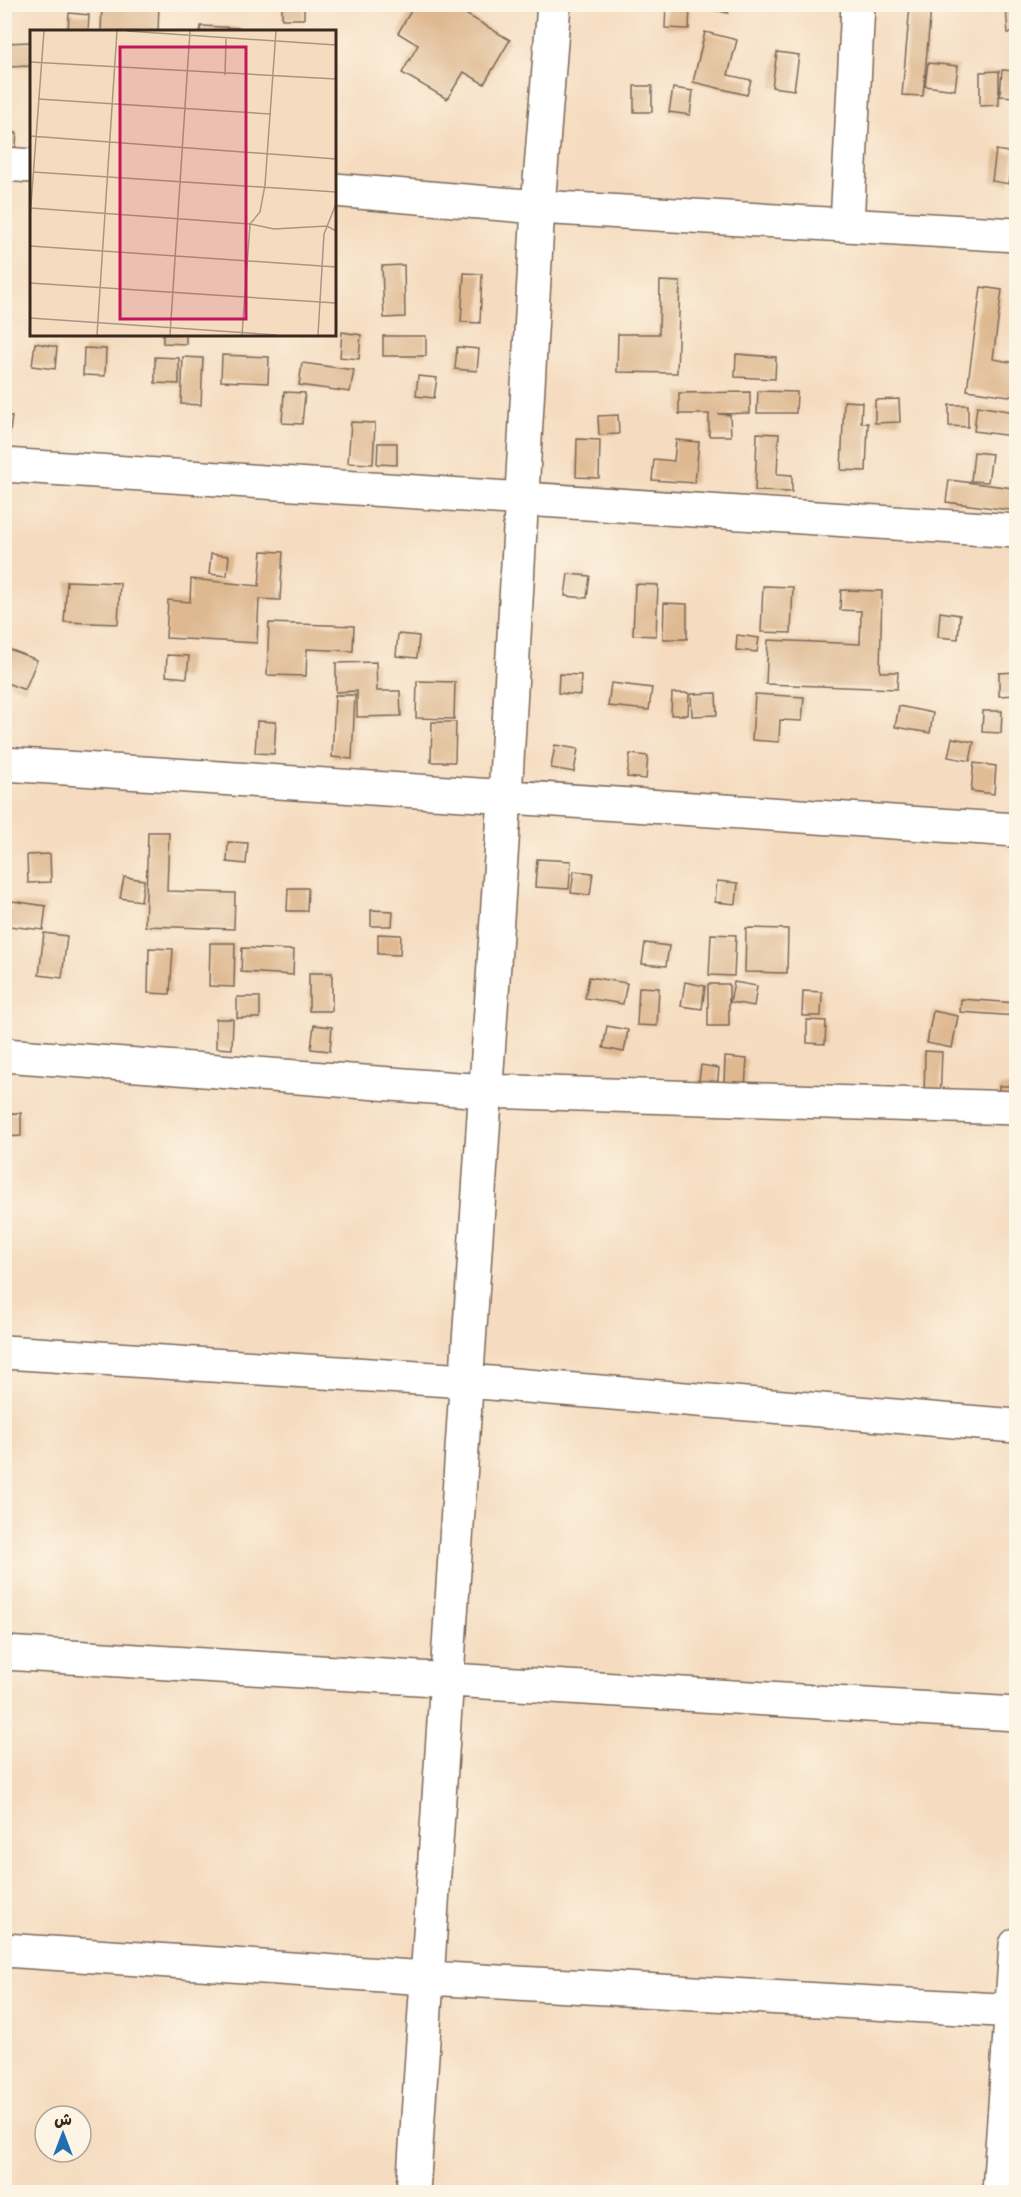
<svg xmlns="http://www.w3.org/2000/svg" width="1021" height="2197" font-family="Mali,'Playpen Sans Arabic',sans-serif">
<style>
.building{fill:#deb890}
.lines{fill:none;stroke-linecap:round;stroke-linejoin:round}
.street-casing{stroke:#7c6857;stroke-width:36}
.street{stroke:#fff;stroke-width:33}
.inset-road{fill:none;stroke:#ab957f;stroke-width:1.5}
.view{fill:#c2185b;fill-opacity:0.15;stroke:#c2185b;stroke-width:3}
.inset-edge{fill:none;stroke:#3b2a1e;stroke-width:3}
</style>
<rect width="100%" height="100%" fill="#fcf5e5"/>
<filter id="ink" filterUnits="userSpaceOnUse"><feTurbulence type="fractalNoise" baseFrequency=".0167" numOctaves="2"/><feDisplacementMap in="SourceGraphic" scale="12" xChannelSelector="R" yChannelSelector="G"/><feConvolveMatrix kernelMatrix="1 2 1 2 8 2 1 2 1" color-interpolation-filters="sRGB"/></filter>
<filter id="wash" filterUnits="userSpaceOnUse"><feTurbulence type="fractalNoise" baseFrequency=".008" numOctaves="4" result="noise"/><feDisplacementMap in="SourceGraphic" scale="24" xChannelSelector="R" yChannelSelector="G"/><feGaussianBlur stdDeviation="1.35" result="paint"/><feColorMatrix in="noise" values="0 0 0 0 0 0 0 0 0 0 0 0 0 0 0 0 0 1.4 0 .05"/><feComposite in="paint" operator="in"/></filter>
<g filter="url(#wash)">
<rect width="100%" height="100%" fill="#f5dcc0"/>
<g id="blocks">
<!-- building -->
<path class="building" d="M102 4H159L158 32H101Z
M282 4H304V19H282Z
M415 4H449L510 40 484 84 464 72 447 99 402 73 418 45 398 33Z
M666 5 690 6 689 29 665 28Z
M708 5H730L728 13 707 8Z
M910 5 931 7 923 96 902 95Z
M1016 8V33H1008L1006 9Z
M69 13 89 15 88 32H68Z
M201 26 241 28V32H200Z
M705 32 737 40 728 75 751 80 747 95 693 82Z
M32 42V66L4 67V43Z
M777 52 799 55 794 90 772 87Z
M928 63 958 66 955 90 925 86Z
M1002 70 1016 71V97L1000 96Z
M999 71V105L980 106V72Z
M634 86H652V112H634Z
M673 88 693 91 690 115 669 112Z
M4 131 17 133 15 155 4 154Z
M996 150 1014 153 1009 184 992 181Z
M404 265 405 317 384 318 382 266Z
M464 273 482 274 480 323 461 322Z
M660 281 680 282 677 373 617 372 618 334H659Z
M981 287 1002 290 993 359 1016 363V397L967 390Z
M342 332 361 335 359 359 340 357Z
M163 334H186V344L163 343Z
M383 336H426V356H383Z
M35 343 57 347 55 369 32 366Z
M457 347 479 349 477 371 455 369Z
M84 348 106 349 105 376 83 375Z
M736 354 776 357 775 379 735 377Z
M222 355 269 357 268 383 221 381Z
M155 357 179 358V384L155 383Z
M183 357 203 358 201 405 181 404Z
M302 363 354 370 350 392 299 385Z
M418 376 437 378 434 398 416 396Z
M758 391 797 392 796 413H757Z
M284 392 305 393 302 424 282 423Z
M750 392V413L718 414 730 415 731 436H709V414H679V393Z
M899 399 900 422 875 423V400Z
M844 401 862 402 861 423H868L866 471 841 470Z
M949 405H968V427L949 426Z
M977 406 1015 412 1012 436 974 431Z
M618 415 619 434 599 435 598 416Z
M4 416H12L9 440H4Z
M351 422 375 423 373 464 348 463Z
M757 433 779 434 777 474 792 475V492L755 491Z
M577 439 600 440 599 478 576 477Z
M676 440 699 442 695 483 652 480 654 459 674 461Z
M378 443H397V465L377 464Z
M974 452 992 454 988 482 971 481Z
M949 480 1013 488 1010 510 946 502Z
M262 551 283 552 280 600 259 599 257 643 166 638 168 600 190 602 191 579 259 586Z
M211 554 229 556 227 576 209 574Z
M568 574 590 576 587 598 565 596Z
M67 581 120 583 118 624 64 622Z
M635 584 658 585 656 636 633 635Z
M763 586 793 587 791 633 761 632Z
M841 590 882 591 880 672H898L897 689 766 684 768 640 860 644 861 611 840 610Z
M664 603 687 604V639H663Z
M940 612 960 615 958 639 938 637Z
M269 623 354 626 353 651 307 649 306 676 267 675Z
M398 634 419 636 417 658 396 656Z
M737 635 759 638 757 652 736 650Z
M4 647 37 660 25 690 4 682Z
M167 655 189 656 187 678 166 676Z
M376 662 377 691H400L401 716 357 717V691L336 692V663Z
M1016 672V695L999 696V673Z
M559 674 581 675 580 695 558 693Z
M417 681 455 682 454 719 416 718Z
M611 683 652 688 649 710 608 706Z
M672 693H689L688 715H671Z
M716 693 717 715 692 716 691 694Z
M755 694 804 697 802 721 780 720 779 742 752 740Z
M335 695H355L352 759 332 757Z
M899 706 933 713 930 733 895 727Z
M983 711H1002L1001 733 982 732Z
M257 721 276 722 274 754 255 753Z
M432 722H456L455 762H431Z
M952 738 974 742 970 761 948 757Z
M555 745 578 749 574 772 551 768Z
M630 754 648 756 646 779 627 777Z
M974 763 996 766 994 794 971 791Z
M148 832H169L167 891 235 893 234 929 145 926Z
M228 842 248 843 246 864 227 862Z
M50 854 51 882 28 883 27 855Z
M537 859 571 861 569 889 535 887Z
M574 871 593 873 590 895 571 893Z
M124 877 144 880 141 901 120 898Z
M717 881 738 883 736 904 715 902Z
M288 888H308L307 911H287Z
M12 901 46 906 43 930 9 926Z
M371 910 393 911 392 926H371Z
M746 928 788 929 787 973 745 972Z
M44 933 67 936 62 978 39 975Z
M378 934 401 935 400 955 378 954Z
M711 934 736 935 734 976 709 975Z
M210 943H235L234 987 209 986Z
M645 943 669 946 666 966 642 964Z
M149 948 173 949 170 994 148 993Z
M242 948 294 950 293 975 241 972Z
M309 973H332V1011H309Z
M589 977 627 983 623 1004 585 998Z
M685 982 705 986 702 1009 681 1006Z
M734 982 757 986 754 1006 730 1002Z
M708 984H729V1026H708Z
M639 987 659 988 657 1026 637 1025Z
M803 991 822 992 821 1016H802Z
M237 997H260V1018H237Z
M961 999 1016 1003V1016L960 1012Z
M933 1011 958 1016 952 1048 927 1043Z
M216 1019H233L232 1049 216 1048Z
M807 1020 826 1021 825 1044 807 1043Z
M314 1025 332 1027 330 1051 311 1049Z
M607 1026 628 1030 624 1052 603 1048Z
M925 1051 942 1052 940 1101H924Z
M725 1057 747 1059 745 1087 724 1085Z
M701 1065 719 1068 717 1089 698 1087Z
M999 1086H1016V1109H998Z
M21 1113V1136L5 1137V1114Z"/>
</g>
</g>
<g filter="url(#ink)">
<use href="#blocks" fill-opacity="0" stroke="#7c6857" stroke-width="1.5"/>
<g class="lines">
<defs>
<path id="street" d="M4 164 32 166
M334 190 538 207 1016 235
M847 225 858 4
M4 465 1016 531
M4 764 1016 830
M4 1055 485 1091 1016 1108
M4 1352 466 1381 1016 1426
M4 1653 1016 1714
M4 1950 427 1978 1016 2011
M413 2192 505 797 538 207 554 4
M999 2192 1016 1945"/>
</defs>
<!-- street casing -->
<use href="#street" class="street-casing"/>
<!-- street -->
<use href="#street" class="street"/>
</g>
</g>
<!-- overview -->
<g transform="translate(30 30)">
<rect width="306" height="306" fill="#f5dcc0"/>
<path class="inset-road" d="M97 1 306 15M0 32 306 49M195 45 196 9M8 69 241 84M0 106 306 129M3 142 306 162M1 178 220 194 244 199 297 196 306 201M0 188 14 1M0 216 306 237M0 253 306 273M0 288 247 305M67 305 87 1M140 305 160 1M212 305 220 194 230 182 235 155 246 1M288 305 294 204 306 174"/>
<path class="view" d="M90 17H216V289H90Z"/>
<rect width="306" height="306" class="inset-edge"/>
</g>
<!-- margin -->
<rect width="1021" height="2197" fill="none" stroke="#fcf5e5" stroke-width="24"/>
<!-- north arrow -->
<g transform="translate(63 2134)"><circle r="28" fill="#fcf5e5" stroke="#afa495" stroke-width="1.5"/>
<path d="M0-4.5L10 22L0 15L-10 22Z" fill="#1f6fb2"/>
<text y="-9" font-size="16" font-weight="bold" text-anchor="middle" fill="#3b2a1e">ش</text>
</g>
</svg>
